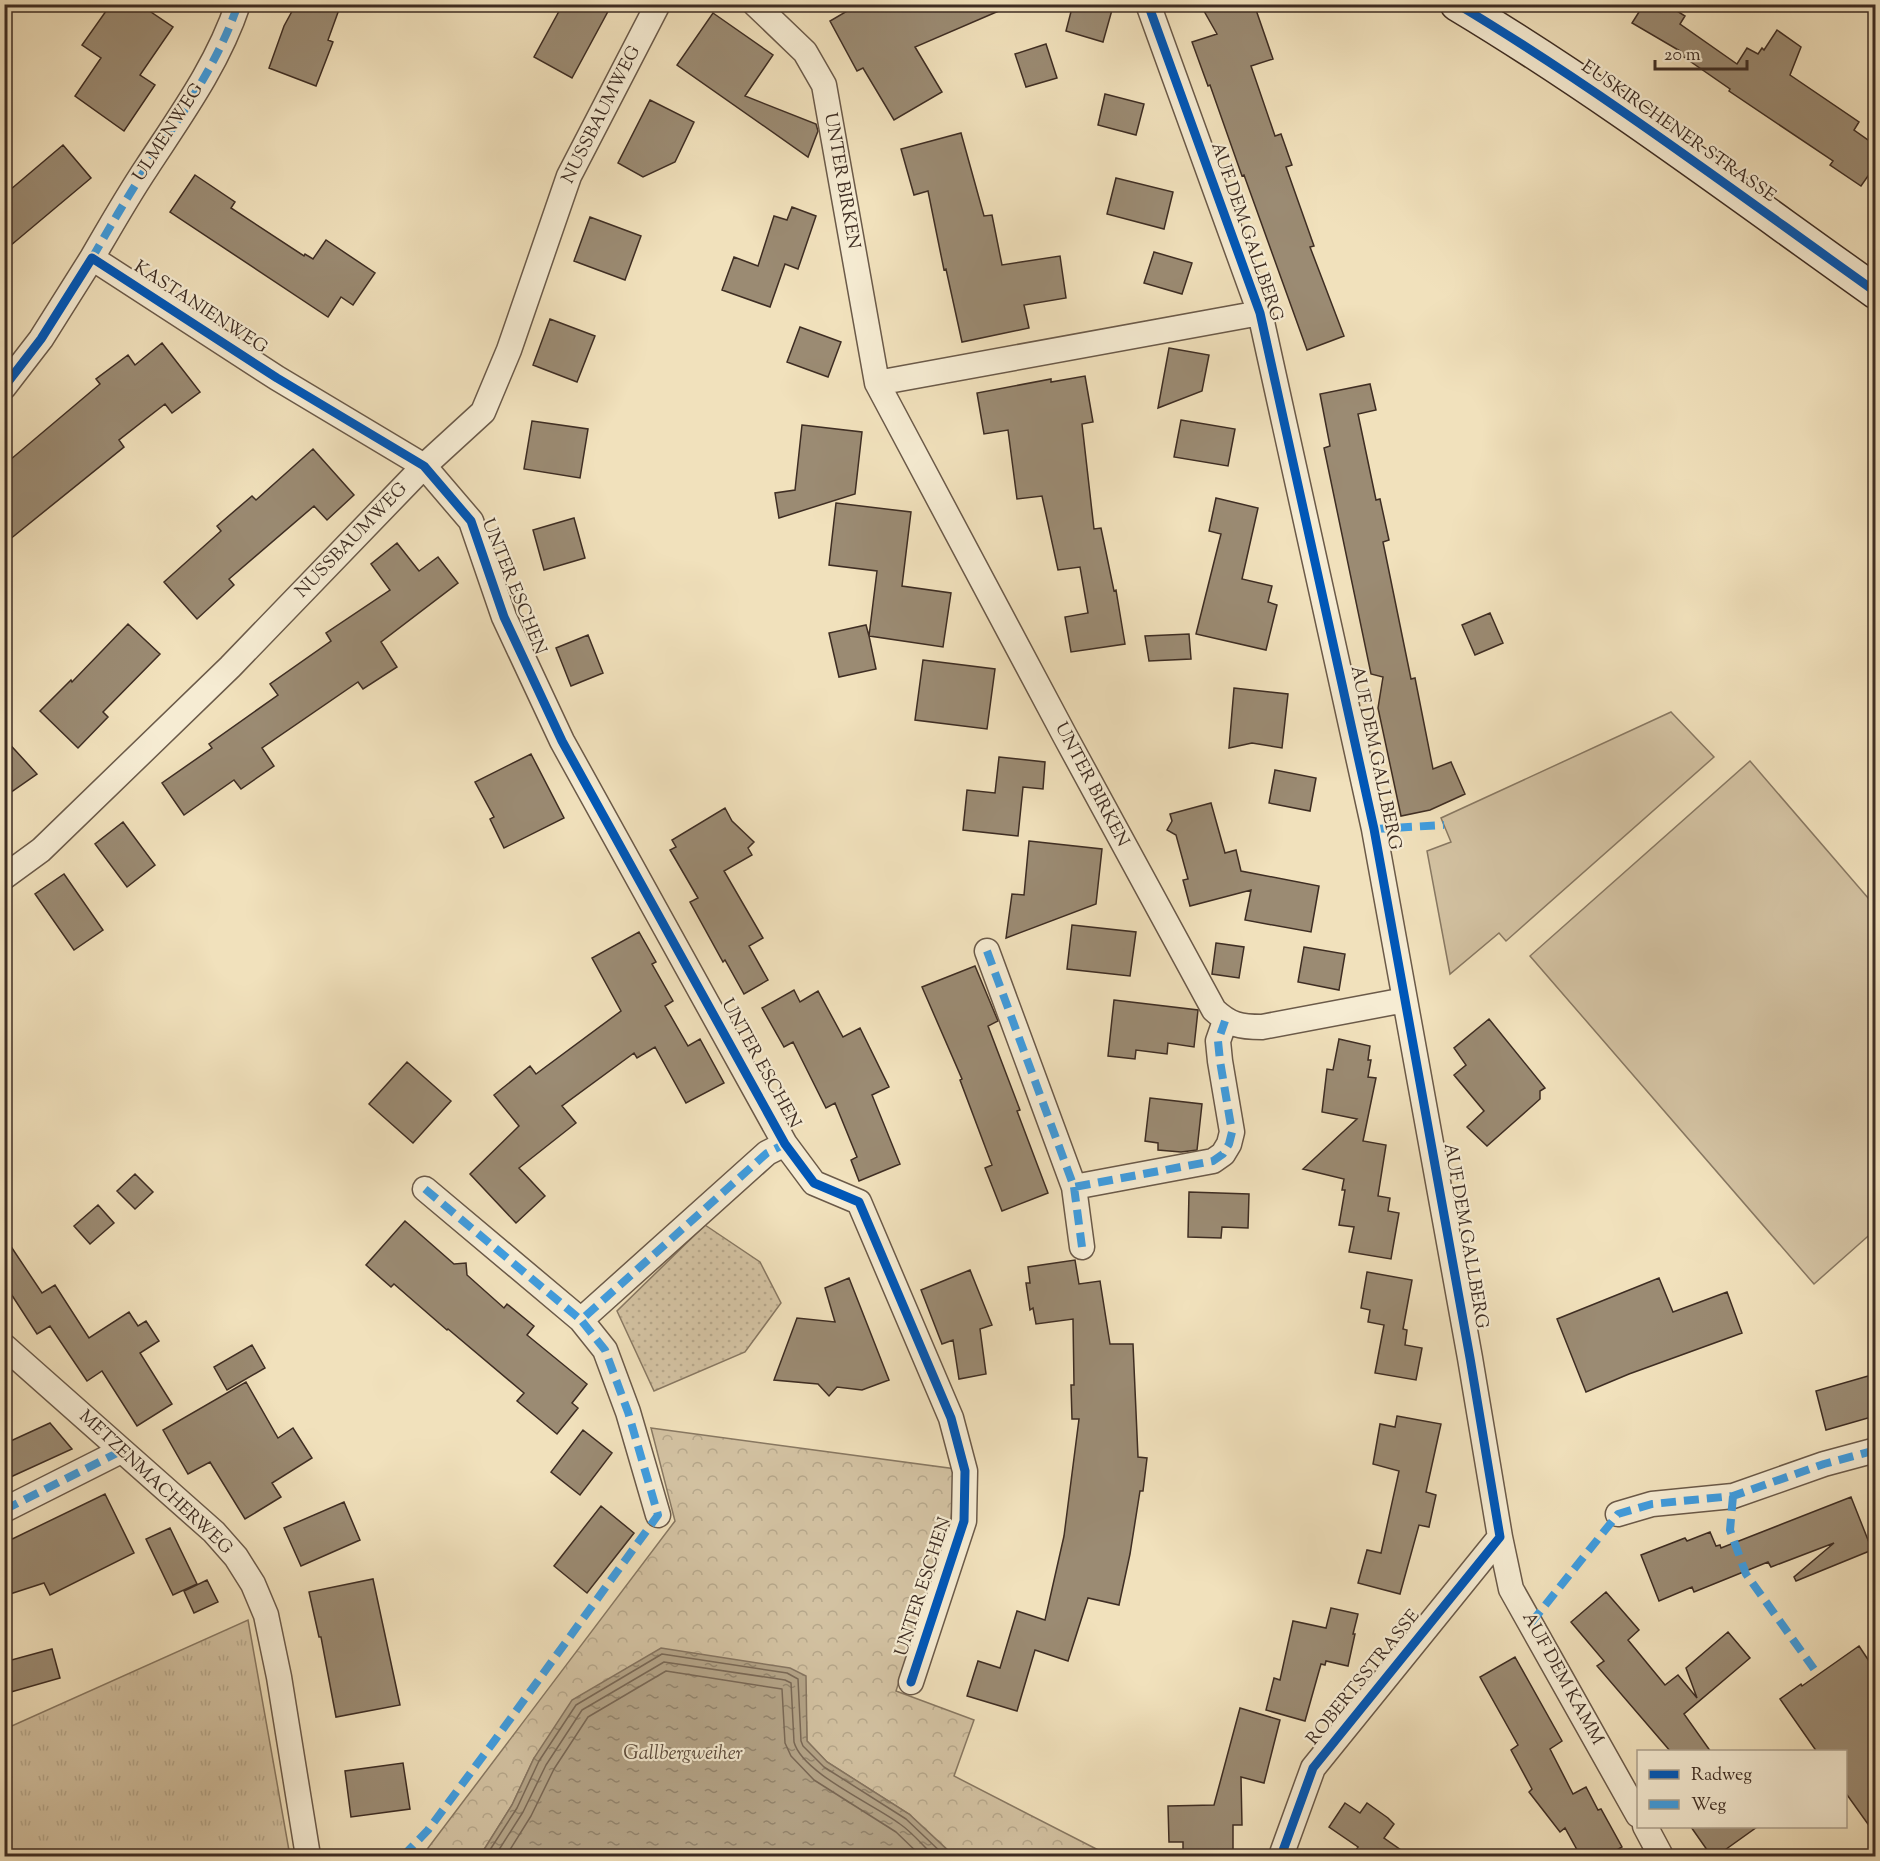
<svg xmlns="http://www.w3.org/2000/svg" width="1880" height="1861" font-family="'Sorts Mill Goudy',serif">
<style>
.grass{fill:url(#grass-tufts);stroke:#887862;stroke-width:1.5}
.forest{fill:url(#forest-crowns);stroke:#887862;stroke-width:1.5}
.park{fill:url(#park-dots);stroke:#887862;stroke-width:1.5}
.pitch{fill:#d3c2a2;stroke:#887862;stroke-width:1.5}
.water{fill:url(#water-ripples);stroke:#857460;stroke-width:1.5}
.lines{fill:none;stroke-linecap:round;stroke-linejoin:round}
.shore{stroke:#796856;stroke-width:1.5}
.building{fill:#9b8b73;stroke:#3e2d23;stroke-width:1.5}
.street-casing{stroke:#6b5a49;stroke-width:27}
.secondary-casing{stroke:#3e2d23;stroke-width:36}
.street{stroke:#f6ecd3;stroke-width:24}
.secondary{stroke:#f6ecd3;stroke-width:33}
.quiet{stroke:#3f9de0;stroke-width:8;stroke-dasharray:15 8;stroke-linecap:butt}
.cycleway-casing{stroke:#f6ecd3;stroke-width:13}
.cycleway{stroke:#0057b8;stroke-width:9}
.labels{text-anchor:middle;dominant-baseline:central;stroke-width:4.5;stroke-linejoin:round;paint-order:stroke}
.street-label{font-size:18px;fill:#3e2d23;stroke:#f6ecd3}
.water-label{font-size:20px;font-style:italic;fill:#5c4b3c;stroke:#f6ecd3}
</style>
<defs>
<pattern id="grass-tufts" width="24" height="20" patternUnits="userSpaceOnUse" patternTransform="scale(1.5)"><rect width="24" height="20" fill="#d3c2a2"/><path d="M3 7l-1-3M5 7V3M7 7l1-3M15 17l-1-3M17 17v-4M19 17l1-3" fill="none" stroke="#b6a78b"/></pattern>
<pattern id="forest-crowns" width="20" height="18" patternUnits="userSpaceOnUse" patternTransform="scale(1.5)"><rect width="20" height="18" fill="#d3c2a2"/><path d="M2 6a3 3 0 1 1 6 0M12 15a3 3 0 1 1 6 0" fill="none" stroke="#b6a78b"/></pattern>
<pattern id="park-dots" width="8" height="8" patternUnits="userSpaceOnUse" patternTransform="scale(1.5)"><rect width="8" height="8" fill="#d3c2a2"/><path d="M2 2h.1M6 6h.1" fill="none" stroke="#b6a78b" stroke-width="1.8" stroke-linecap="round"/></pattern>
<pattern id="water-ripples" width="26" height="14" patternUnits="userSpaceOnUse" patternTransform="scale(1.5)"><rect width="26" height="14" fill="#b4a488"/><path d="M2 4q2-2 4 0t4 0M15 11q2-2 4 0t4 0" fill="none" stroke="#94866f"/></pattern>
</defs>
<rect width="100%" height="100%" fill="#f1e1bc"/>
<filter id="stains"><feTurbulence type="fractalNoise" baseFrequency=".00333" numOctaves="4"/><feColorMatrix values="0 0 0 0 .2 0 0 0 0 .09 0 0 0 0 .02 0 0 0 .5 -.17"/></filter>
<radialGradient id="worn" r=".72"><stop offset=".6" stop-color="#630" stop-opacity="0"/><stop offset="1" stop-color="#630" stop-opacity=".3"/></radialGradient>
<!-- grass -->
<path class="grass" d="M248 1620 290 1856H5V1729Z"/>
<!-- forest -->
<path class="forest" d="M651 1428 956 1469 951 1520 896 1691 974 1720 954 1776 1110 1856H957L952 1854 909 1814 827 1762 807 1741 805 1676 534 1758 512 1805 480 1856H422L675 1521Z"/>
<!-- park -->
<path class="park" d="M705 1225 760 1262 781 1303 745 1352 654 1391 617 1311Z"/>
<!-- pitch -->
<path class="pitch" d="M1671 712 1714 757 1506 941 1499 933 1450 974 1427 851 1451 842 1441 818Z
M1750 761 1875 906V1230L1814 1284 1530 956Z"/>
<!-- water -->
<path class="water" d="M661 1648 790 1668 806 1676 807 1741 827 1762 909 1814 952 1854 957 1856H480L512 1805 534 1758 572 1700Z"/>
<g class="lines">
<!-- shore -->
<path class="shore" d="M486 1856 517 1808 539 1761 576 1705 662 1654 787 1673 798 1679 801 1741 803 1746 824 1767 906 1819 945 1856
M495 1856 523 1812 546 1765 582 1710 664 1662 785 1680 791 1683 794 1742C802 1773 875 1805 900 1824 913 1833 923 1846 934 1856
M506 1856 531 1816 554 1769 588 1717 666 1671 782 1689 785 1743 791 1756 814 1780 896 1832 921 1856"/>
</g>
<!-- building -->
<path class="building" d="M111 4H139L173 27 140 75 155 85 124 131 75 96 101 58 82 45Z
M296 4H341L328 40 333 42 316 86 269 68 284 26Z
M563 4H612L572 78 534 57Z
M859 4H1015L915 47 942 92 894 120 863 68 857 71 830 21Z
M1073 4H1094L1112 10 1103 42 1066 31Z
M1200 4H1254L1273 59 1251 66 1275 136 1281 134 1292 165 1286 167 1314 246 1310 247 1344 336 1307 350 1244 175 1242 176 1210 85 1208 86 1192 42 1217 34Z
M1644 4H1666L1685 16 1680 24 1737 64 1747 48 1758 54 1762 48 1764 50 1777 30 1801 47 1790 75 1859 122 1854 130 1875 145V166L1861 186 1830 165 1833 161 1729 91 1730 89 1678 53 1680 51 1632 23Z
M713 13 773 55 745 96 816 124 818 131 808 157 677 65Z
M1046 44 1057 78 1026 87 1015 54Z
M1105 94 1144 104 1136 135 1098 125Z
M650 100 694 122 675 162 643 177 618 163Z
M961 133 984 216 992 215 1002 265 1060 256 1066 298 1024 305 1029 328 962 342 946 269 944 270 928 191 914 195 901 149Z
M63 145 91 178 4 251V195Z
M195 175 235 202 231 208 304 256 305 254 313 259 326 240 375 273 353 305 341 297 328 317 170 212Z
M1116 178 1173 192 1164 229 1107 214Z
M792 207 816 216 798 269 785 264 770 307 722 290 734 257 758 266 774 216 787 220Z
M590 217 641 236 625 280 574 261Z
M1154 252 1192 263 1182 294 1144 283Z
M550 319 595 336 577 382 533 365Z
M800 327 841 342 828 377 787 362Z
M162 343 200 392 172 413 165 404 119 440 124 447 4 544V465L100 384 96 379 128 355 135 365Z
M1169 348 1209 355 1202 391 1158 408Z
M1085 376 1093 422 1082 424 1094 529 1101 528 1114 591 1116 590 1125 644 1071 652 1065 617 1088 613 1080 567 1058 570 1042 496 1017 499 1008 430 984 434 977 393 1051 379V382Z
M1370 384 1376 410 1358 414 1376 500 1380 499 1389 540 1383 542 1411 679 1415 678 1433 769 1451 762 1465 794 1430 810 1401 816 1378 708 1383 677 1371 674 1324 448 1330 446 1320 394Z
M1181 420 1235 429 1228 466 1174 457Z
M532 421 588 429 580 478 524 469Z
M802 425 862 432 855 494 779 518 775 493 795 490Z
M313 449 354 495 327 520 314 506 229 579 234 585 197 619 164 582 221 531 217 526 252 496 256 500Z
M1216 498 1258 508 1242 579 1272 586 1268 602 1277 605 1266 650 1196 634 1221 534 1209 531Z
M836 503 911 512 902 586 951 593 943 647 869 636 876 669 839 677 829 633 866 625 869 636 877 571 829 565Z
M574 518 585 558 544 570 533 530Z
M397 543 419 571 438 557 458 583 381 642 397 667 363 689 358 682 262 748 274 766 241 789 234 780 184 815 162 783 212 748 209 744 278 695 270 684 331 641 326 633 390 590 371 564Z
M1490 613 1503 643 1475 655 1462 625Z
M128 624 160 654 103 712 108 717 78 748 40 711 71 680 72 682Z
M1189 634 1191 659 1149 661 1145 636Z
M588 635 603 673 571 686 556 648Z
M923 660 995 669 987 729 915 720Z
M1234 688 1288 694 1282 748 1252 743 1229 748Z
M4 738 37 774 4 797Z
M531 754 564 818 504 848 490 819 494 817 475 782Z
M999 757 1045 762 1043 789 1023 787 1018 836 963 830 967 790 995 793Z
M1275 770 1316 778 1310 811 1269 803Z
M1211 803 1225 853 1236 850 1241 871 1319 886 1311 932 1245 920 1251 890 1190 906 1183 880 1188 879 1176 835 1167 830 1172 821 1170 814Z
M725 808 732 821 754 842 748 848 752 855 724 871 763 938 749 946 768 980 744 994 725 960 723 962 690 902 698 898 670 850 676 847 672 840Z
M123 822 155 865 127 887 95 844Z
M1029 841 1102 849 1096 904 1006 938 1012 894 1024 895Z
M64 874 103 930 74 950 35 894Z
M1072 925 1136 932 1130 976 1067 969Z
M639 932 656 962 652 964 673 1001 665 1006 688 1046 700 1039 724 1083 686 1103 655 1047 637 1058 634 1053 562 1106 576 1123 519 1168 545 1196 516 1223 470 1174 519 1126 494 1095 530 1066 536 1074 621 1011 592 958Z
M1216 943 1244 947 1239 978 1212 974Z
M1304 947 1345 954 1339 990 1298 982Z
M975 966 998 1021 988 1026 1020 1110 1017 1111 1048 1193 1002 1211 985 1168 992 1165 960 1080 962 1079 922 987Z
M794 990 800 1002 818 991 843 1037 860 1028 889 1087 872 1095 900 1164 859 1181 851 1160 857 1157 835 1103 826 1108 793 1042 784 1047 762 1008Z
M1114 1000 1198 1010 1194 1047 1168 1043 1167 1054 1136 1050 1135 1059 1108 1056Z
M1489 1019 1545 1088 1540 1091V1099L1487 1146 1467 1127 1484 1111 1454 1075 1466 1065 1454 1048Z
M1339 1039 1370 1046 1368 1060H1371L1368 1077 1376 1078 1363 1141 1386 1145 1378 1196 1390 1198 1388 1211 1399 1213 1391 1259 1349 1252 1354 1227 1339 1225 1345 1190H1342L1344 1179 1303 1169 1357 1119 1322 1112 1327 1069 1333 1070Z
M407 1062 451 1101 413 1143 369 1104Z
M1150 1098 1202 1104 1197 1150 1181 1152 1158 1150V1143L1145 1141Z
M135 1174 153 1192 135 1209 117 1191Z
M1189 1192 1249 1194 1248 1228 1222 1227 1221 1238 1188 1237Z
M98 1205 114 1223 90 1244 74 1226Z
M405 1221 454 1264 466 1263 467 1275 504 1308 507 1304 534 1326 527 1335 587 1384 572 1403 578 1408 557 1434 517 1401 524 1393 448 1329 447 1330 394 1284 391 1287 366 1265Z
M4 1236 42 1293 55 1285 89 1338 129 1312 138 1326 146 1321 159 1341 140 1353 172 1404 137 1426 102 1371 87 1381 50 1326 37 1334 4 1283Z
M1075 1260 1079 1284 1100 1281 1110 1344H1133L1138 1457 1147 1458 1143 1491H1140L1130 1554 1119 1605 1088 1598 1068 1661 1035 1650 1017 1711 967 1696 978 1661 1000 1668 1017 1611 1045 1620 1064 1536 1079 1419H1072L1071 1385H1074L1073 1319 1036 1324 1033 1308 1030 1310 1026 1283H1030L1028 1267Z
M970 1270 992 1325 980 1329 986 1374 959 1379 953 1340 942 1344 921 1290Z
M1367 1272 1412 1280 1403 1329 1407 1330 1405 1345 1422 1348 1416 1380 1375 1373 1384 1325 1368 1322 1370 1310 1361 1308Z
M849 1278 889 1380 862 1390 837 1387 829 1396 818 1384 774 1380 797 1318 835 1322 825 1288Z
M1659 1278 1673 1312 1727 1292 1742 1333 1629 1374 1586 1392 1557 1319Z
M252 1345 265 1368 227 1390 214 1367Z
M1875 1374V1416L1826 1430 1816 1391Z
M246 1382 278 1438 293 1428 312 1458 272 1483 281 1497 245 1519 210 1462 188 1474 163 1430Z
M1397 1416 1441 1424 1426 1492 1436 1495 1429 1527 1419 1525 1400 1594 1358 1583 1367 1550 1381 1553 1399 1471 1373 1464 1380 1424 1395 1427Z
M50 1423 72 1449 4 1480V1444Z
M583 1430 612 1453 580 1495 551 1472Z
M105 1494 134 1553 50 1595 44 1583 4 1596V1543Z
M1851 1497 1872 1550 1796 1581 1794 1577 1834 1543 1771 1567 1768 1562 1694 1592 1692 1587 1659 1601 1641 1555 1685 1538 1687 1541 1710 1532 1716 1546 1720 1545 1721 1548Z
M344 1502 360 1540 301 1566 284 1528Z
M601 1506 634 1533 587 1593 554 1566Z
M170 1528 197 1584 173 1595 146 1539Z
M373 1579 400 1705 336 1717 321 1637H319L309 1592Z
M207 1580 218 1602 194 1613 184 1591Z
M1606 1592 1639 1630 1628 1640 1665 1685 1678 1675 1697 1698 1686 1668 1728 1632 1750 1658 1684 1714 1711 1752H1671L1597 1666 1604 1661 1571 1622Z
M1331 1608 1358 1614 1353 1634H1355L1348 1666 1326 1661 1325 1665 1321 1664 1305 1721 1266 1710 1274 1678 1280 1680 1293 1621 1326 1628Z
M1859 1646 1875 1670V1834L1845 1792V1752H1817L1780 1699 1801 1684 1802 1686Z
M52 1649 60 1678 4 1694V1662Z
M1515 1657 1562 1741 1550 1749 1573 1794 1586 1787 1598 1810 1601 1809 1622 1847 1605 1857H1581L1565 1828 1560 1832 1529 1792 1532 1789 1511 1750 1518 1745 1480 1677Z
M1240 1708 1280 1720 1264 1783 1241 1777 1242 1825H1233V1857H1183V1842H1169L1168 1806 1214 1805Z
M403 1763 410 1809 351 1817 345 1771Z
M1345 1803 1360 1813 1367 1803 1388 1818 1394 1824 1384 1838 1411 1857H1352L1358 1847 1329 1827Z
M1691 1827H1757L1715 1857H1712Z"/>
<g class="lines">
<defs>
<path id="street" d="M755 4 805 52 824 85 877 383 1065 736 1214 1010C1230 1025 1240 1027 1262 1027L1405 1000
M1148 4 1260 313 1374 829 1470 1358 1500 1537 1511 1589 1638 1815
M92 258C110 227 127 197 147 167 181 115 218 64 238 4
M877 383 1260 313
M4 387 41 339 92 258 277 378 424 466 471 521 504 617 562 741 785 1144 814 1183 859 1202 951 1418 965 1471 964 1521 911 1682
M4 877 41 850 230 667 424 466 483 412 509 350 569 176 658 4
M987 951 1074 1187 1213 1161 1223 1154 1229 1144 1232 1132 1220 1061 1218 1041 1225 1021
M1074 1187 1082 1247
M425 1189 581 1320
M4 1346 214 1532 236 1557 253 1584 266 1615 279 1677 308 1856
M4 1510 121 1451
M1618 1514 1652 1504 1733 1496 1824 1464 1876 1450
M658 1515 628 1412 605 1350 581 1320 767 1153 785 1144
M1645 1826 1661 1856
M1281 1856 1313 1768 1500 1537"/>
<path id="secondary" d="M1457 4C1602 91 1738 194 1876 292"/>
</defs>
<!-- street casing -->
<use href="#street" class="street-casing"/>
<!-- secondary casing -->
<use href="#secondary" class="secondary-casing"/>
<!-- street -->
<use href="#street" class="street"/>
<!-- secondary -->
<use href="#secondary" class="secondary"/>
<!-- quiet -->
<path class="quiet" d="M92 258C110 227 127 197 147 167 181 115 218 64 238 4
M1374 829 1444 825
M987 951 1074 1187 1213 1161 1223 1154 1229 1144 1232 1132 1220 1061 1218 1041 1225 1021
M1074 1187 1082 1247
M425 1189 581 1320
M1733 1496 1730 1530 1746 1574 1814 1669
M4 1510 121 1451
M1531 1623 1618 1514 1652 1504 1733 1496 1824 1464 1876 1450
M403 1856 428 1830 495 1740 658 1515 628 1412 605 1350 581 1320 767 1153 785 1144 787 1147"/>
<defs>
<path id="cycleway" d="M1148 4 1260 313 1374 829 1470 1358 1500 1537 1313 1768 1281 1856
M1457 4C1602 91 1738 194 1876 292
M4 387 41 339 92 258 277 378 424 466 471 521 504 617 562 741 785 1144 814 1183 859 1202 951 1418 965 1471 964 1521 911 1682"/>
</defs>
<!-- cycleway casing -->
<use href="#cycleway" class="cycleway-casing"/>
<!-- cycleway -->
<use href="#cycleway" class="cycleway"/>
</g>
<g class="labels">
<!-- street labels -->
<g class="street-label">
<text transform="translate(602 115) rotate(-63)">NUSSBAUMWEG</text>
<text transform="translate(1678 132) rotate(35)">EUSKIRCHENER STRASSE</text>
<text transform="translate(169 133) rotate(-57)">ULMENWEG</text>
<text transform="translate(841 181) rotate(80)">UNTER BIRKEN</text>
<text transform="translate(1246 232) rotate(71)">AUF DEM GALLBERG</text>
<text transform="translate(200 308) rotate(33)">KASTANIENWEG</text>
<text transform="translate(352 541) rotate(-46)">NUSSBAUMWEG</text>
<text transform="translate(513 587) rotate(68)">UNTER ESCHEN</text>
<text transform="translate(1375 758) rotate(78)">AUF DEM GALLBERG</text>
<text transform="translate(1091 785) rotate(62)">UNTER BIRKEN</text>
<text transform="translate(760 1064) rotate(61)">UNTER ESCHEN</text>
<text transform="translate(1465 1236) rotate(80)">AUF DEM GALLBERG</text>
<text transform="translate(155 1483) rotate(43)">METZENMACHERWEG</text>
<text transform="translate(924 1587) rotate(-72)">UNTER ESCHEN</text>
<text transform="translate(1364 1678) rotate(-51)">ROBERTSSTRASSE</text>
<text transform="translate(1562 1679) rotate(61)">AUF DEM KAMM</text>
</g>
<!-- water labels -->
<g class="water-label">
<text x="683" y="1754">Gallbergweiher</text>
</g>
</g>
<!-- margin -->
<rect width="1880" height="1861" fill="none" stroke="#f1e1bc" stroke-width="24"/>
<rect x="6" y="6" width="1868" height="1849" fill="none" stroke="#3e2d23" stroke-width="3"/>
<rect x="12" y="12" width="1856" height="1837" fill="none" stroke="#3e2d23" stroke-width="1.5"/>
<!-- legend -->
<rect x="1637" y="1750" width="210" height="78" fill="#f6ecd3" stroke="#aca08d" stroke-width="1.5"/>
<rect x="1649" y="1770" width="30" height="9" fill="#0057b8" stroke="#aca08d" stroke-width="1.5"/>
<text x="1691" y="1780" font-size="18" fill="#3e2d23">Radweg</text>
<rect x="1649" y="1800" width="30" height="9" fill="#3f9de0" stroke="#aca08d" stroke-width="1.5"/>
<text x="1691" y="1810" font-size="18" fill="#3e2d23">Weg</text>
<!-- scale -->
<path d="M1655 60v9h92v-9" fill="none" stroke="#3e2d23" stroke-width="3"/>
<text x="1664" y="60" font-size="18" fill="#3e2d23" stroke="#f6ecd3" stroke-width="4.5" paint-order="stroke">20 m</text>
<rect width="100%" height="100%" filter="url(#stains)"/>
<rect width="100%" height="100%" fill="url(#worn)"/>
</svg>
